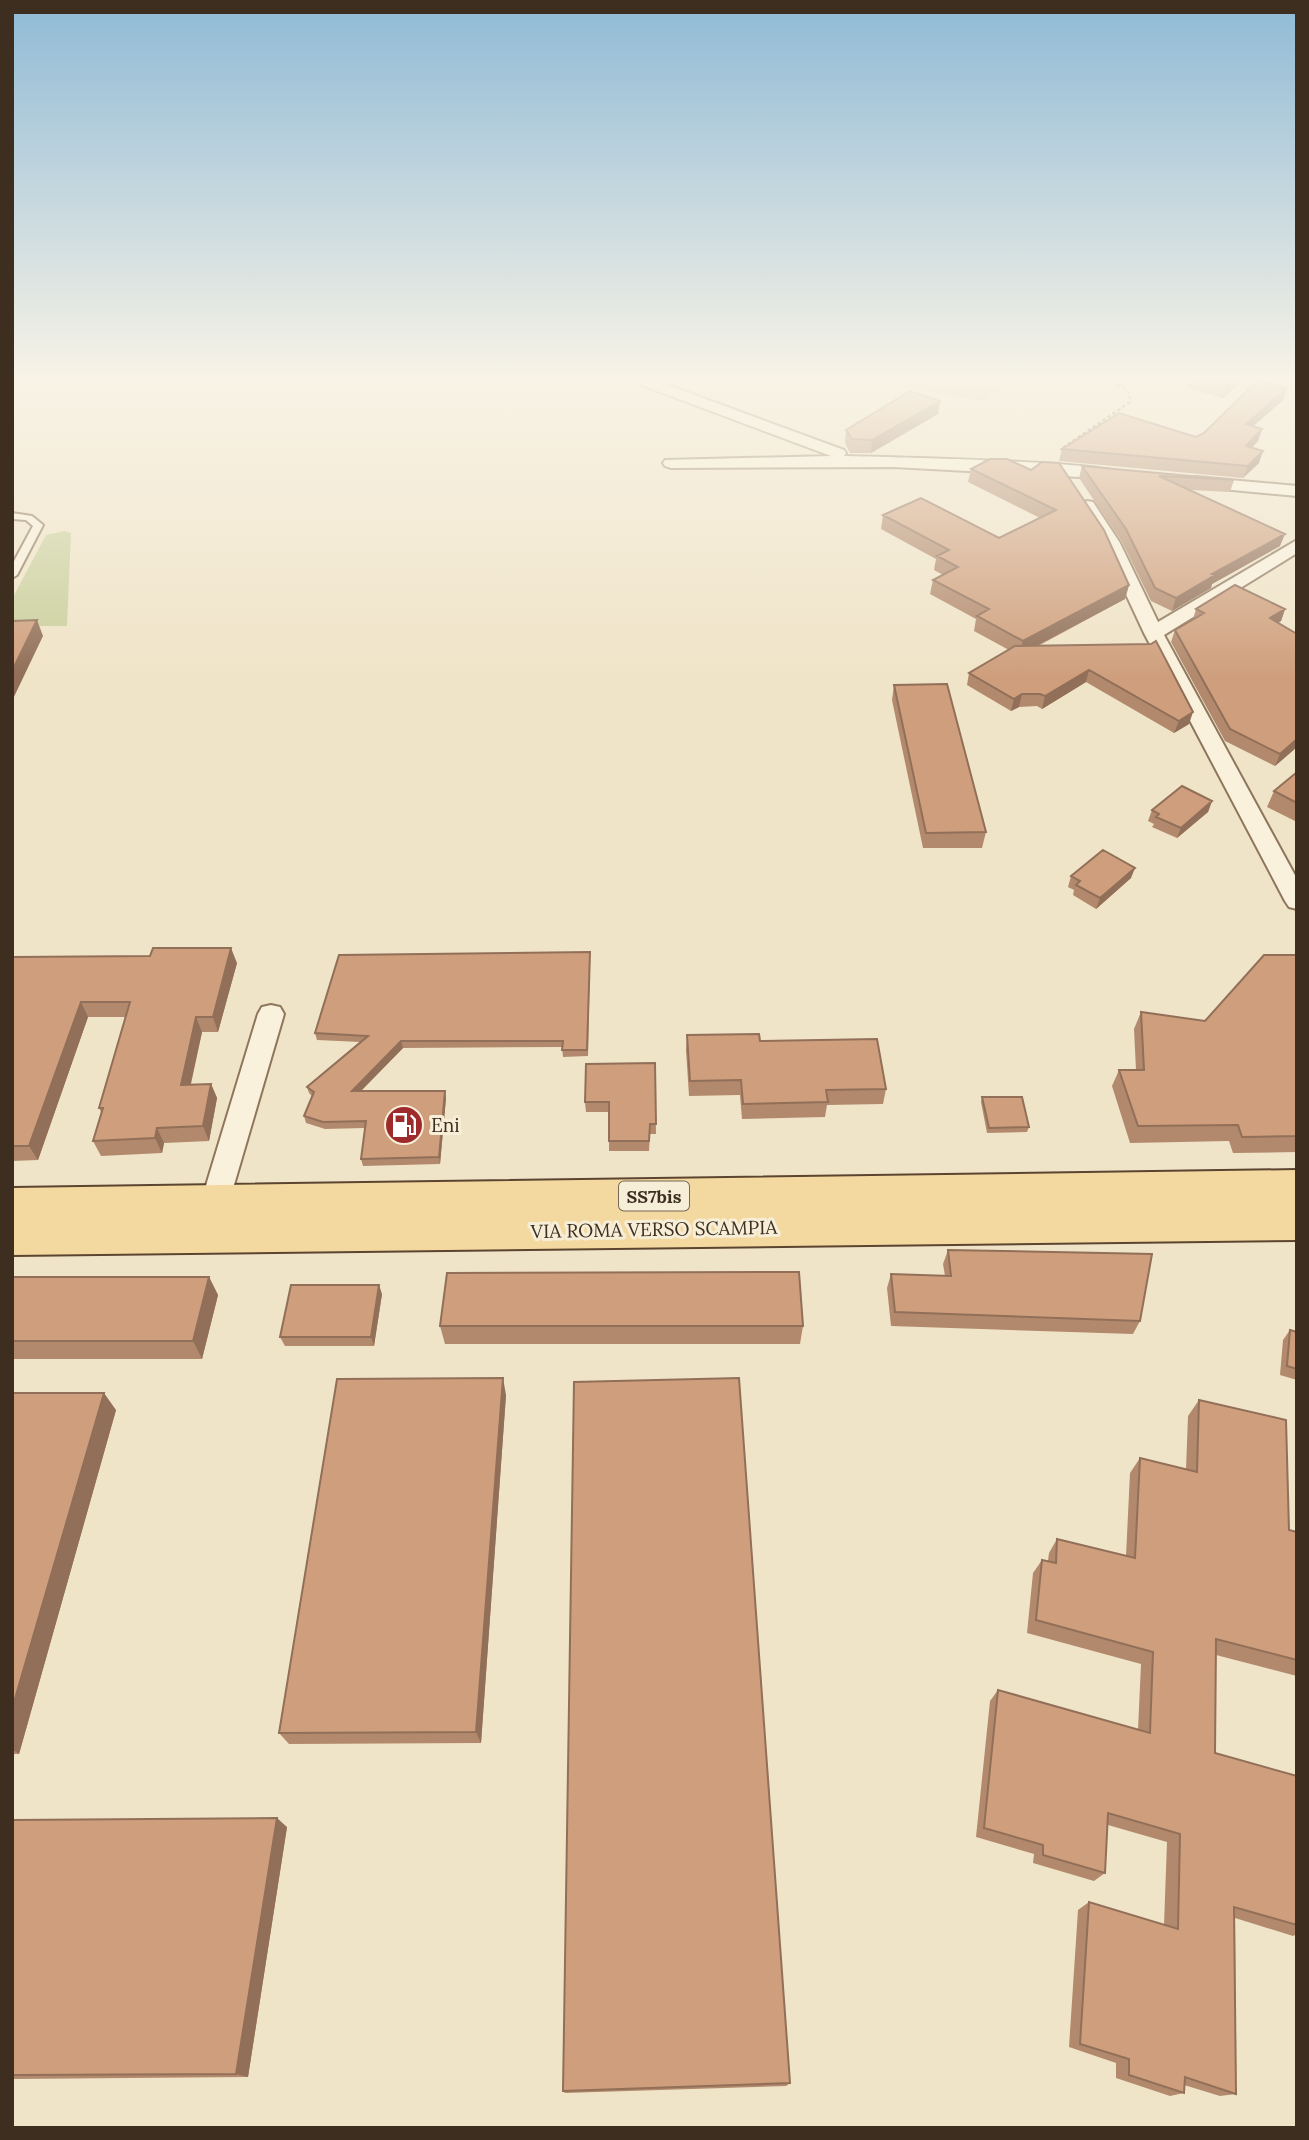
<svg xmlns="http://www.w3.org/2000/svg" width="1309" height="2140" font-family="Lora,serif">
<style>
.green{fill:#c9cf9b}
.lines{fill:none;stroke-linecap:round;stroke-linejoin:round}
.service-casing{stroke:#8d765c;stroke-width:4}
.minor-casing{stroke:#8d765c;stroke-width:4}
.primary-casing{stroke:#5b4430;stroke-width:4}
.path{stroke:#8d765c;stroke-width:2.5;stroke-dasharray:3.5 2.5;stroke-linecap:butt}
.service{fill:#faf1dc;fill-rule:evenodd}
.minor{fill:#faf1dc;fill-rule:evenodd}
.primary{fill:#f3d9a0;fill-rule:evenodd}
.wall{fill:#b2896c}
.shaded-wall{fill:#916f58}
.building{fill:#cf9f7d;stroke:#916f58;stroke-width:2}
.labels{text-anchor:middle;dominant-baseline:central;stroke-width:6;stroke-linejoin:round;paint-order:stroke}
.shield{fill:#f7eed8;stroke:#756857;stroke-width:2}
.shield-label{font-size:18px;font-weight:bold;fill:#3d2e20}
.poi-label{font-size:19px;fill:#3d2e20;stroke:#f7eed8;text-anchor:start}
.street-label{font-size:19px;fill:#3d2e20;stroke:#f7eed8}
</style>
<rect width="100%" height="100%" fill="#f0e4c8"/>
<!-- green -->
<path class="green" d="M860 377H1022L983 401 878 383Z
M64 531 71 533 67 626H12V599L46 535Z"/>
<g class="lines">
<defs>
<path id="service" d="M12 513 32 516 43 525 17 575 12 578V565L33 526 26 520 12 519Z"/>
<path id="minor" d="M626 377H646L844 450 846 453 844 456C879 457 1112 461 1124 474L1116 479 894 467 671 468 665 466 663 463 665 460 831 456 628 380Z
M1196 477 1297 486V496L1190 486 1188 482Z
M1087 501 1093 502 1120 543 1158 622 1297 540V553L1164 635 1297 879V909L1289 907 1285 901 1144 633 1102 543 1079 506Z
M271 1005 280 1007 284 1014 229 1202 225 1210 215 1214 205 1210 201 1202 258 1014 262 1007Z"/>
<path id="primary" d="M1297 1170V1204L1196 1205 1297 1204V1240L12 1255V1188Z"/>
</defs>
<!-- service casing -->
<use href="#service" class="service-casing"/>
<!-- minor casing -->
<use href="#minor" class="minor-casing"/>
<!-- primary casing -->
<use href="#primary" class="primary-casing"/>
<!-- path -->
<path class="path" d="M1063 448 1130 402V394L1123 387 1097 377"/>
<!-- service -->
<use href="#service" class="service"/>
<!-- minor -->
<use href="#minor" class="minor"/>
<!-- primary -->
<use href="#primary" class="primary"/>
</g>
<!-- wall -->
<path class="wall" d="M1190 377H1247L1223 398 1187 388Z
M1287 388 1283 400 1253 426 1262 429 1258 441 1252 447 1259 463 1243 478 1059 461 1062 449 1196 437Z
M938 414 871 453H850L845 443 846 430Z
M1007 459 1129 585 1125 599 1038 646 1151 644 1189 724 1174 733 1086 682 1042 709 1037 706 1019 707 1011 711 967 685 969 673 1009 650 974 631 976 619 930 594 933 580 943 575 934 570 936 559 881 529 883 515 999 538 1040 518 968 482 971 469Z
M1082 466 1234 480 1230 492 1190 490 1280 546 1212 584 1211 588 1172 611 1151 601 1122 542 1079 478Z
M1196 609H1285L1281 621 1277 623 1297 747 1275 766 1225 741 1171 642 1175 630 1193 619Z
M894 685 986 832 982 848H923L892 700Z
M1297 772V822L1267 807 1274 791Z
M1212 801 1208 812 1177 838 1152 827 1154 824 1148 821 1152 810Z
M1071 876 1131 878 1096 909 1073 895 1074 890 1068 887Z
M1297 955V1152L1233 1153 1229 1141 1130 1143 1112 1086 1119 1070H1136L1134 1029 1141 1012 1205 1021Z
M12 957 237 963 218 1032H202L191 1084H211L217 1098 209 1141 164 1143 162 1153 101 1156 93 1141 101 1112 99 1108 126 1017H88L38 1160 12 1161Z
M590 958 588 1056 563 1057 562 1047 403 1048 361 1091 446 1098 440 1164 363 1166 361 1159 365 1128 325 1129 306 1123 304 1116 312 1096 309 1093 307 1087 360 1042 317 1040 315 1033Z
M687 1035 760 1041 886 1089 883 1104 827 1105 825 1117 742 1119 740 1095 689 1096 686 1050Z
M655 1063 656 1134H650L649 1151H609V1112H586L585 1102Z
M982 1097 1029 1127 1027 1132 987 1133 981 1102Z
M948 1250 1140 1321 1133 1334 891 1326 887 1288 891 1274 945 1276 943 1264Z
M12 1277H209L218 1295 202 1359H12Z
M382 1294 374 1346H285L280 1337Z
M440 1326H803L800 1344H445Z
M1290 1330 1297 1332V1380L1280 1375 1283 1340Z
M12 1393 116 1410 19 1754H12Z
M506 1395 481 1743 289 1744 279 1733Z
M1199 1400 1289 1530 1297 1532V1676L1216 1655 1215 1753 1297 1776V1934L1293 1936 1235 1918 1236 2094 1220 2096 1184 2085V2093L1170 2096 1116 2078V2063L1069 2047 1078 1910 1089 1902 1164 1925 1167 1842 1108 1825 1105 1873 1094 1881 1033 1863 1034 1854 976 1837 990 1701 998 1690 1138 1730 1141 1664 1027 1633 1033 1573 1042 1560 1048 1561 1049 1553 1057 1539 1126 1556 1130 1473 1140 1458 1186 1469 1188 1416Z
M12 1820 287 1827 248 2077 12 2079Z
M790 2083 786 2086 565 2093 563 2091Z"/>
<!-- shaded-wall -->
<path class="shaded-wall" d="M1238 377H1247L1223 398 1227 386Z
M1287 388 1283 400 1242 436 1246 424Z
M940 401 938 414 871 453 872 440Z
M1262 429 1258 441 1242 458 1246 446Z
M1263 451 1259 463 1243 478 1248 466Z
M1285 534 1280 546 1212 584 1211 588 1172 611 1176 598 1212 574Z
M1129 585 1125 599 1019 655 1023 641Z
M1285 609 1281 621 1265 630 1270 618Z
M37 620 43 636 12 701V671Z
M1089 670 1086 682 1042 709 1045 696Z
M1022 694 1019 707 1011 711 1014 699Z
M1193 712 1189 724 1174 733 1179 721Z
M1297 732V747L1275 766 1280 754Z
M1212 801 1208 812 1177 838 1181 828Z
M1135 868 1131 878 1096 909 1100 898Z
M231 948 237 963 218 1032 213 1017Z
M81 1002 88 1017 38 1160 29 1146Z
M196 1017 202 1032 187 1100 181 1085Z
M401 1041 403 1048 354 1098 352 1091Z
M211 1084 217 1098 209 1141 203 1126Z
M445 1091 446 1098 440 1164 439 1157Z
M157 1128 164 1143 162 1153 155 1138Z
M209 1277 218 1295 202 1359 193 1341Z
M379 1285 382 1294 374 1346 371 1337Z
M503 1378 506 1395 481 1743 476 1732Z
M104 1393 116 1410 19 1754 12 1749V1709Z
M277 1818 287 1827 248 2077 236 2074Z"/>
<!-- building -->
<path class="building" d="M1193 377H1238L1227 386Z
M1258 380 1287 388 1246 424 1262 429 1246 446 1263 451 1248 466 1062 449 1119 413 1196 437 1204 433Z
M910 391 940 401 872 440 852 439 846 430Z
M990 459H1007L1031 470 1042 462 1059 463 1104 530 1129 585 1023 641 977 616 989 609 933 580 958 567 937 556 949 550 883 515 921 498 999 538 1056 510 971 469Z
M1082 466 1234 480 1159 476 1285 534 1212 574 1215 575 1176 598 1155 588 1126 529Z
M1235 585 1285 609 1270 618 1297 634V739L1280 754 1230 729 1175 630 1204 613 1196 609Z
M37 620 12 671V621Z
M1156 641 1193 712 1179 721 1089 670 1045 696 1040 694H1022L1014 699 969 673 1015 646 1151 644Z
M947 684 986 832 926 833 894 685Z
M1297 772V803L1274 791Z
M1182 786 1212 801 1181 828 1156 817 1159 814 1152 810Z
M1103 850 1135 868 1100 898 1076 885 1080 881 1071 876Z
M153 948H231L213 1017H196L181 1085 211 1084 203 1126 157 1128 155 1138 93 1141 103 1108H99L130 1002H81L29 1146H12V957L150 956Z
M590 952 587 1050H562L563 1041H401L352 1091H445L439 1157 361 1159 366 1121 323 1122 304 1116 314 1092 307 1087 368 1036 315 1033 339 955Z
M1264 955H1297V1136L1242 1137 1238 1125 1138 1126 1119 1070H1144L1141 1012 1205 1021Z
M759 1034 760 1041 877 1039 886 1089 826 1090 828 1102 743 1104 741 1080 690 1081 687 1035Z
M655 1063 656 1124H650L649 1141H609V1102H585L586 1064Z
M982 1097H1022L1029 1127 989 1128Z
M948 1250 1152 1254 1140 1321 895 1312 891 1274 951 1276Z
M799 1272 803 1326H440L447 1273Z
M12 1277H209L193 1341H12Z
M291 1285H379L371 1337H280Z
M1290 1330 1297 1332V1369L1287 1366Z
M503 1378 476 1732 279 1733 337 1379Z
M739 1378 790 2083 563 2091 574 1382Z
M12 1393H104L12 1709Z
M1199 1400 1286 1420 1289 1530 1297 1532V1660L1216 1639 1215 1753 1297 1776V1925L1234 1907 1236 2094 1185 2077 1184 2093 1129 2075V2059L1080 2044 1089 1902 1178 1929 1180 1834 1108 1813 1105 1873 1043 1855V1845L984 1828 998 1690 1150 1733 1153 1652 1036 1620 1042 1560 1056 1563 1057 1539 1135 1558 1140 1458 1197 1472Z
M277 1818 236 2074 12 2075V1820Z"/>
<!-- sky -->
<linearGradient id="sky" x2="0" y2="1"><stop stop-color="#8fbad6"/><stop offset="0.56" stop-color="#f8f3e6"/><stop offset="1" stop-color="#f8f3e6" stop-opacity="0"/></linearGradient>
<rect width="1309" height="676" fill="url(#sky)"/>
<!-- icons -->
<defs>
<symbol id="fuel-disc" viewBox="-11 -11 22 22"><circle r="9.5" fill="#9e2a2b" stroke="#f7eed8"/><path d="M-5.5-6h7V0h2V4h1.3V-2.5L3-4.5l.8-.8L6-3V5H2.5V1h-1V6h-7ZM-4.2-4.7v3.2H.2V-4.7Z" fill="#fff"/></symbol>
</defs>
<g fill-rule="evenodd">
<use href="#fuel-disc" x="382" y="1103" width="44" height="44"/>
</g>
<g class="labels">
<!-- shield labels -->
<rect class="shield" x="619" y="1181.5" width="70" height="29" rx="5"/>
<g class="shield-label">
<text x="654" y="1196">SS7bis</text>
</g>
<!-- poi labels -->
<g class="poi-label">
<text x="431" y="1125">Eni</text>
</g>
<!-- street labels -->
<g class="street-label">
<text transform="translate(654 1229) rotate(-1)">VIA ROMA VERSO SCAMPIA</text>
</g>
</g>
<!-- border -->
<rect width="1309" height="2140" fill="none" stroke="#3d2e20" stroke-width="28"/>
</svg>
